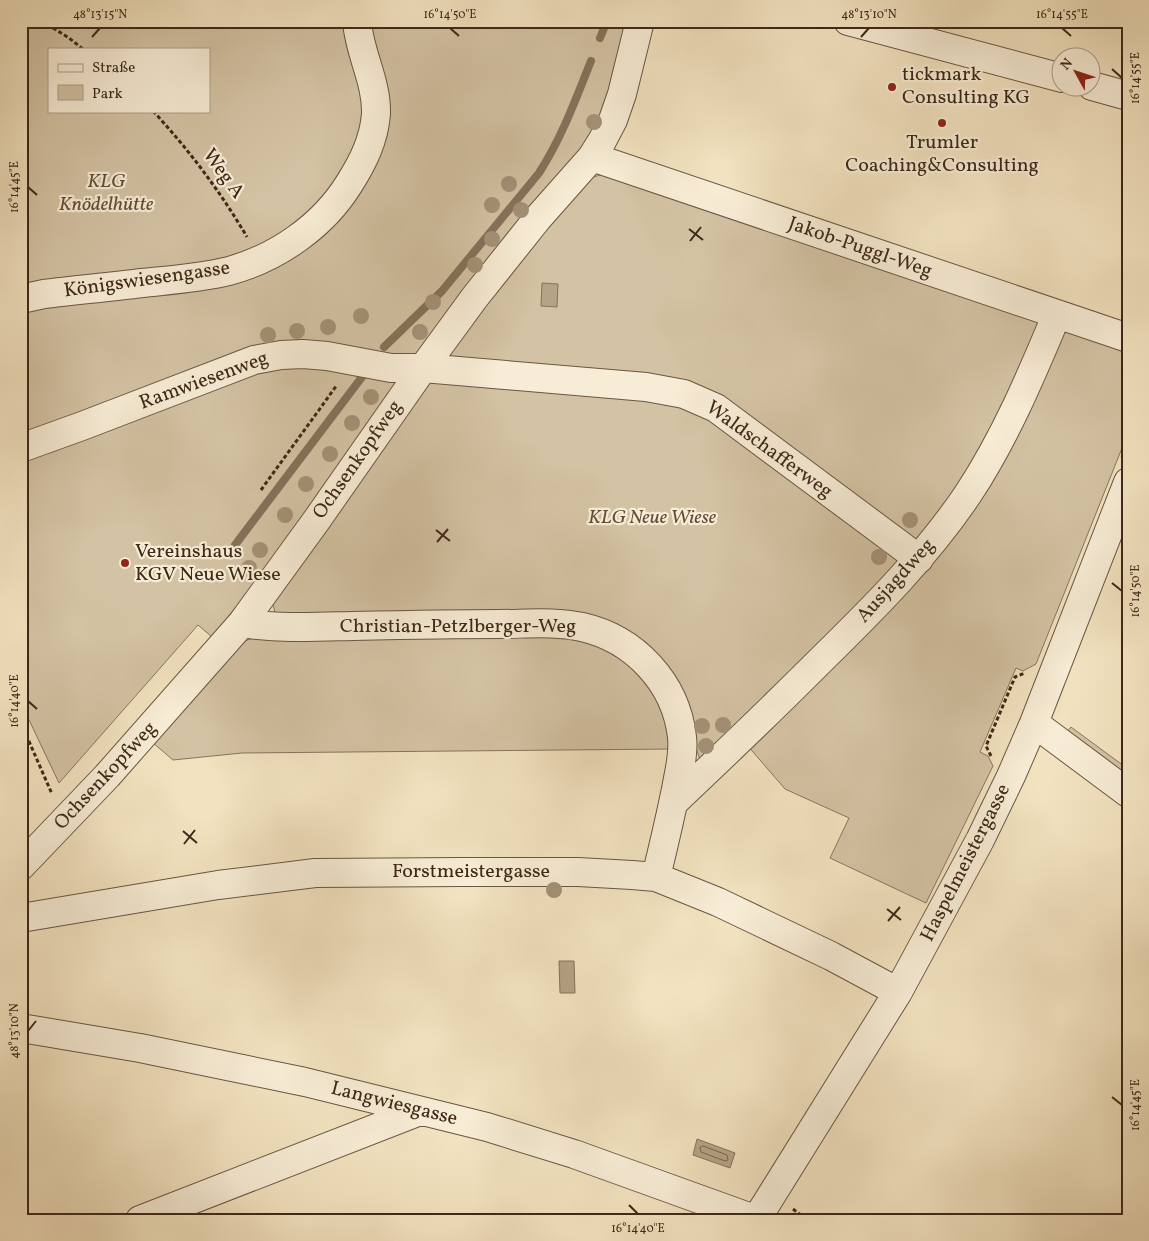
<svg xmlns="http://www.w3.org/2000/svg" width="1149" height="1241" font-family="Vollkorn,serif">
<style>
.green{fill:#d3c2a3;stroke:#88755e;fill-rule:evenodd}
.water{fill:#b4a386;stroke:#84725a}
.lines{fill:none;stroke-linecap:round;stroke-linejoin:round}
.shore{stroke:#78664f;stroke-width:1}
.stream{stroke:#84725a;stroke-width:8}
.minor-casing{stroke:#6a5642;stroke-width:30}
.path{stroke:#3d2818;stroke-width:3;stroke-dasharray:4 2.5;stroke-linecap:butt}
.minor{stroke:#f7ecd5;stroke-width:28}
.tree{fill:#a39176}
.ticks{fill:none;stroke:#3d2818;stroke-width:2}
.poi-dot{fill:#8f2418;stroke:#f7ecd5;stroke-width:2}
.labels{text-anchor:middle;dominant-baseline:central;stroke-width:4.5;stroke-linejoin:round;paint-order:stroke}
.poi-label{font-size:20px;fill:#3d2818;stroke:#f7ecd5;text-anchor:start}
.street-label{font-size:20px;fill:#3d2818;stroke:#f7ecd5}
.park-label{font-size:20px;font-style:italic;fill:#624e3b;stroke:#f7ecd5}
.neatline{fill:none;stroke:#3d2818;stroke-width:2}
.ticks-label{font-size:12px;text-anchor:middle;fill:#3d2818}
</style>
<rect width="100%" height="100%" fill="#f2e2bf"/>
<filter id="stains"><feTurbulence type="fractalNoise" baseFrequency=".004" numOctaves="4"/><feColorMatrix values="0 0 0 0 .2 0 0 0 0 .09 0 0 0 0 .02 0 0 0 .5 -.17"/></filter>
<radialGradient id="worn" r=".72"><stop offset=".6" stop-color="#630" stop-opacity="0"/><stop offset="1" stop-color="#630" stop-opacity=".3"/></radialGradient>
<!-- green -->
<path class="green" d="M21 21H348L362 80 363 131 335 185 308 214 265 246 218 262 21 287ZM49 49H209V111H49Z
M368 21H631L599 129 508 240 243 598 212 637 198 625 59 783 21 703V312L52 305 233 281 365 182Z
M604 174 1040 318 1036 335 972 469 915 542 742 417 454 363 448 351 566 202 593 177Z
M1069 331 1128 348V433L1036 664 1023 671 1016 668 980 752 988 756 993 766 926 903 830 858 849 818 785 789 747 745 897 601 1061 335Z
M431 381 583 389 702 411 897 554 900 565 700 760 683 706 624 635 277 620 272 601 417 392Z
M554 633 610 646 662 694 671 749 242 753 173 760 152 742 241 642 260 636Z
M1071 727 1128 769V777L1067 732Z"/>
<!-- water -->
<path class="water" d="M542 283 558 284 557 307 541 306Z
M559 961H574L575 993H560Z
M697 1139 735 1153 730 1168 693 1155Z"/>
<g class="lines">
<!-- shore -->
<path class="shore" d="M703 1146 727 1155 728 1160 725 1161 701 1152 700 1148Z"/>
<!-- stream -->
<path class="stream" d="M600 38 607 21
M384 347 442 291 539 173C562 137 575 101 591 61
M235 545 365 373"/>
<defs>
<path id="minor" d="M848 21 1062 78
M1092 86 1128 96
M592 157 1128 338
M21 299 44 294C77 290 110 287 142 283 171 280 201 278 229 271 277 258 323 226 349 184 363 162 374 140 376 114 377 81 359 53 357 21
M21 448 82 426 254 360 281 355 303 354 327 356 391 368H423L646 387 684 394 716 408 919 559
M242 623C279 629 315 627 352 626 401 625 450 624 499 624 526 624 555 621 582 627 635 639 676 683 682 737 684 754 679 772 676 789 670 819 663 848 656 877
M1034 723 1128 793
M673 803C724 755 774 707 823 658 875 607 927 555 968 494 1005 438 1031 376 1057 314
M21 866 107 776 242 623 316 521 423 368 475 297 538 218 592 157 602 141 613 120 622 94 640 21
M21 918 218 885 315 873 461 872H578L632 875 656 877 718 902 831 956 898 992
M21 1028 140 1048 305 1082 487 1127 574 1154 757 1220
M140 1220 420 1111
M756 1220 898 992 980 840 1011 776 1034 723 1128 482"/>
</defs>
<!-- minor casing -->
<use href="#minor" class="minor-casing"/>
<!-- path -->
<path class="path" d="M42 21 69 38 83 49
M153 111C189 150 220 191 247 237
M21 264 28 270
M1122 457 1128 441
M261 490 337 385
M21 723 52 794
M991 756 986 746 1015 677 1025 673
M793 1209 807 1220"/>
<!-- minor -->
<use href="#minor" class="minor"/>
</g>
<!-- trees -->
<g class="tree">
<circle cx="594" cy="122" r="8"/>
<circle cx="509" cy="184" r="8"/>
<circle cx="492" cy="205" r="8"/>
<circle cx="521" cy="210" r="8"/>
<circle cx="492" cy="239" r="8"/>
<circle cx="475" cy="265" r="8"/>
<circle cx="433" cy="302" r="8"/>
<circle cx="361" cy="316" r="8"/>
<circle cx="328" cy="327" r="8"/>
<circle cx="297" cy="331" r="8"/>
<circle cx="420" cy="332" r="8"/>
<circle cx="268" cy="335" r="8"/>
<circle cx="371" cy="397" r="8"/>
<circle cx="352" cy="423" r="8"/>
<circle cx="330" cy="454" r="8"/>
<circle cx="306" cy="484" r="8"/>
<circle cx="285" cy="515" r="8"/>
<circle cx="910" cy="520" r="8"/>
<circle cx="260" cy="550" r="8"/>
<circle cx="879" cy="557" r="8"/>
<circle cx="249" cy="568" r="8"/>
<circle cx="723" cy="725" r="8"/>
<circle cx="702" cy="726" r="8"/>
<circle cx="706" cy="746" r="8"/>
<circle cx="554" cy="890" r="8"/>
</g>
<!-- ticks -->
<path class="ticks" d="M450 28 459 36M1062 28 1071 36M92 37 100 28M861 37 869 28M1112 69 1122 78M28 187 37 195M689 229 703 240M690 241 701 227M436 530 450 541M437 542 448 529M1112 583 1122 591M28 701 37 709M183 831 197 843M184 844 195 830M887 909 901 920M888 921 900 907M28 1031 36 1021M1112 1097 1122 1105M629 1205 638 1214"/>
<!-- markers -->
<g class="poi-dot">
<circle cx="892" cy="87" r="5"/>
<circle cx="942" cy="123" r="5"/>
<circle cx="125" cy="563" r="5"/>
</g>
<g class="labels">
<!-- poi labels -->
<g class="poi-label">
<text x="902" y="75">tickmark<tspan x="902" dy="23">Consulting KG</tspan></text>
<text x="942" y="143" text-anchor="middle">Trumler<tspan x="942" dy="23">Coaching&amp;Consulting</tspan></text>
<text x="135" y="552">Vereinshaus<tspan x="135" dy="23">KGV Neue Wiese</tspan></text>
</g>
<!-- street labels -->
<g class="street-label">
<text transform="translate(223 174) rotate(54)">Weg A</text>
<text transform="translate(860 248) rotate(19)">Jakob-Puggl-Weg</text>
<text transform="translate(147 280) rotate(-8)">Königswiesengasse</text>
<text transform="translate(204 381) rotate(-20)">Ramwiesenweg</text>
<text transform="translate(769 450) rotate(36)">Waldschafferweg</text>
<text transform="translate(358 460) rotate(-55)">Ochsenkopfweg</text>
<text transform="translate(896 581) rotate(-48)">Ausjagdweg</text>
<text x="458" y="627">Christian-Petzlberger-Weg</text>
<text transform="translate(106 776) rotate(-47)">Ochsenkopfweg</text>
<text transform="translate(966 863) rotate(-63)">Haspelmeistergasse</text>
<text x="471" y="872">Forstmeistergasse</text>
<text transform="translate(394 1104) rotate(14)">Langwiesgasse</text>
</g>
<!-- park labels -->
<g class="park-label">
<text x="106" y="182">KLG<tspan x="106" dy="23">Knödelhütte</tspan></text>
<text x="652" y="518">KLG Neue Wiese</text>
</g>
</g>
<!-- margin -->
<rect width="1149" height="1241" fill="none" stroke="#f2e2bf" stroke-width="55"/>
<!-- legend -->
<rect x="48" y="48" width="162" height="65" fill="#f7ecd5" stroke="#ad9e89"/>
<rect x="58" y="64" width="25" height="8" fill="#f7ecd5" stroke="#ad9e89"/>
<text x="92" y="72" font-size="15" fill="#3d2818">Straße</text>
<rect x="58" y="85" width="25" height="15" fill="#d3c2a3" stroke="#ad9e89"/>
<text x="92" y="98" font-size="15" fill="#3d2818">Park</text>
<!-- north arrow -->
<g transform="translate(1076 72) rotate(310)"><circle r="24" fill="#f7ecd5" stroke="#ad9e89"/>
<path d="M0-4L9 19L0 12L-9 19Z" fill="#8f2418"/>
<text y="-8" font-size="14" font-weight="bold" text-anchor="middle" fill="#3d2818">N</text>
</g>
<rect x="28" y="28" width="1094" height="1186" class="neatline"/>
<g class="ticks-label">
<text x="100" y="18">48°13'15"N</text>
<text x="450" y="18">16°14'50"E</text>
<text x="869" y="18">48°13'10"N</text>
<text x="1062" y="18">16°14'55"E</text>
<text transform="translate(1135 78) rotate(-90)" y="4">16°14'55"E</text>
<text transform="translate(14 187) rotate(-90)" y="4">16°14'45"E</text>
<text transform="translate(1135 591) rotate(-90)" y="4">16°14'50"E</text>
<text transform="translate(14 701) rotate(-90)" y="4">16°14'40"E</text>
<text transform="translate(14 1031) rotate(-90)" y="4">48°13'10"N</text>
<text transform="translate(1135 1105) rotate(-90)" y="4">16°14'45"E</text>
<text x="638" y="1232">16°14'40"E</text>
</g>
<rect width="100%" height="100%" filter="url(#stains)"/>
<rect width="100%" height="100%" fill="url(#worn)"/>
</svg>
